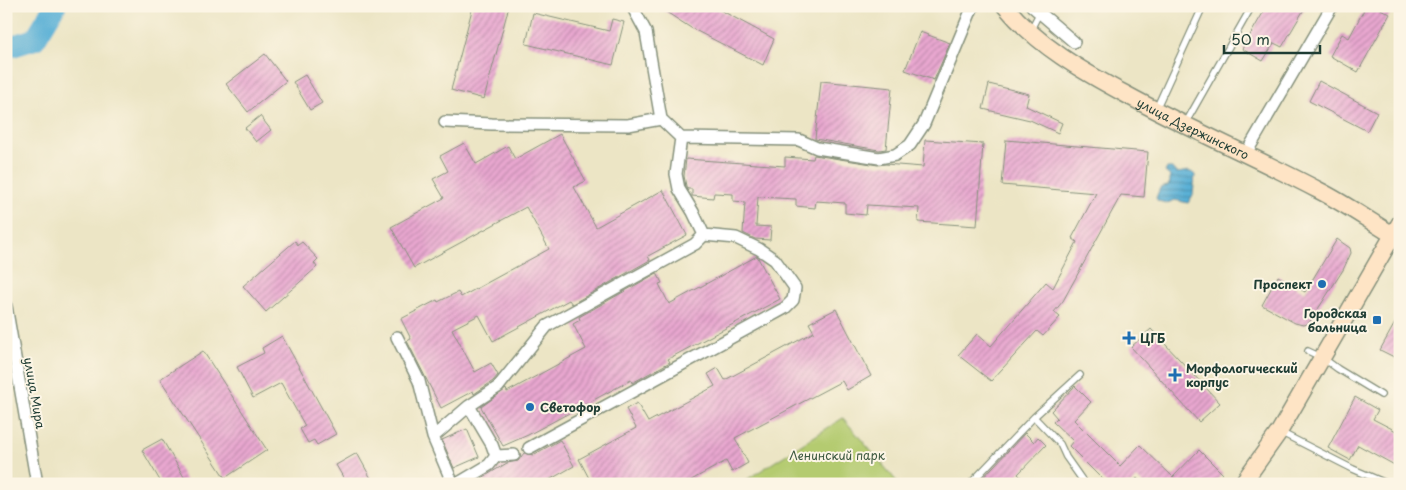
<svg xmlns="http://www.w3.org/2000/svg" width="1406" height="490" font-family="'Playpen Sans',sans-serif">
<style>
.green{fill:#b4cb6f;stroke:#6a8452}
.water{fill:url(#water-rules);stroke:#3c7685}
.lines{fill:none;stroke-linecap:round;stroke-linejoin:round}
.river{stroke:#5ab0d6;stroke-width:22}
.building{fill:url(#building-hatch)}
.lane-casing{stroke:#86917c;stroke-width:8}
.street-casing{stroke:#86917c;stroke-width:14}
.secondary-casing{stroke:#86917c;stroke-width:19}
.lane{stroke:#fff;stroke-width:5.5}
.street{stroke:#fff;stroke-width:11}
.secondary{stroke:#fee4c5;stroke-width:16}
.poi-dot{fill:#1f6fb2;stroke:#fcf5e5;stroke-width:2}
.labels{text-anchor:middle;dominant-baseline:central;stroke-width:4;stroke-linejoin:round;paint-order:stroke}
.street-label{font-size:12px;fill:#1f3d34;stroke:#fcf5e5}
.poi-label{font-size:12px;font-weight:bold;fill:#1f3d34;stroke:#fcf5e5;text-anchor:start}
.park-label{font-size:12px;fill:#3d5940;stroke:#fcf5e5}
</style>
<defs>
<pattern id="water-rules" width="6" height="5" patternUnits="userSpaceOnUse" patternTransform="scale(1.25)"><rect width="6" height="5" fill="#5ab0d6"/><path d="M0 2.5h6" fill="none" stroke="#4a90ae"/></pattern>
<pattern id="building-hatch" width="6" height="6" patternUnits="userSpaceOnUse" patternTransform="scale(1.25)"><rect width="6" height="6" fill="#e9a7d0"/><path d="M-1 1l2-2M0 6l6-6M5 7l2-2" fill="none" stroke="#bc89aa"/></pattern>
</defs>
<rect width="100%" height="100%" fill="#fcf5e5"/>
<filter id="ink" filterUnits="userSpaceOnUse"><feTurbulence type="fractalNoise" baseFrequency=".02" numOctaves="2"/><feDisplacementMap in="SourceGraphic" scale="10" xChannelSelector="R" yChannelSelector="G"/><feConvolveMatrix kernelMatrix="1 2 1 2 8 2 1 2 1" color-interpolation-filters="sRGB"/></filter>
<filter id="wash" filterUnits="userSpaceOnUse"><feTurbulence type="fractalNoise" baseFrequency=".0096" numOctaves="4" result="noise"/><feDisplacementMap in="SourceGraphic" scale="20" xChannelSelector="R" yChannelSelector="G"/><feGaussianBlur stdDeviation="1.12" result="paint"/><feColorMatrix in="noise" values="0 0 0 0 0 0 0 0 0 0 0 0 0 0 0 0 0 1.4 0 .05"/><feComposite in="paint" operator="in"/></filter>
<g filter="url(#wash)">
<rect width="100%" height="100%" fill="#ece5c5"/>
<!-- green -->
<path class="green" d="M843 418 899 484H740Z"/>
<!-- water -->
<path class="water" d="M1167 168H1172L1176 173C1185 173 1188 168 1195 175L1193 195 1188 203 1175 200 1167 203 1158 201 1156 198 1160 188 1168 186 1170 182V176L1165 172Z"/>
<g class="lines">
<!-- river -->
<path class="river" d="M6 48 35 39 55 6"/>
</g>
<g id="blocks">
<!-- building -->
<path class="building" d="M473 6H509L484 99 451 90Z
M657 6H713L774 39 763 65 691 28Z
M1267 6H1306L1282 47 1274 43 1263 61 1242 49Z
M1366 6H1375L1390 14 1358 72 1330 56 1342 34 1349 38Z
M533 13 609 31 612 19 624 22 613 65 526 44Z
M920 32 950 43 934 80 905 70Z
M265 54 286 81 248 112 226 84Z
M305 75 322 103 310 110 293 82Z
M821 81 892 88 886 149 879 150 815 139Z
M1319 81 1377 112 1367 131 1309 101Z
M989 84 1029 94 1026 106 1062 123 1058 133 1030 120 983 109Z
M260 116 271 130 256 142 245 128Z
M560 134 586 181 574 187 596 227 663 190 687 235 648 256 650 260 572 304 569 300 493 341 479 315 452 329 475 372 491 363 498 375 493 381 474 394 473 391 441 408 407 341 411 339 401 319 437 300 438 302 458 292 461 297 549 249 526 207 414 268 391 227 444 198 433 179 448 171 440 156 464 143 476 164 508 146 515 159Z
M925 140 983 144 977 226 918 222 919 208 867 205 866 215 845 213V203L816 201 815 208 796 206V199L758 197 756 226 771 227 770 240 755 239 743 233 745 202 733 201V194L714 193 713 198 692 196V189H688L686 186 684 176 686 159 785 166V157L813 159 814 155 878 165 885 164 923 167Z
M1006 140 1148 152 1144 197 1121 195 1063 301 1054 312 1060 317 1043 336 1037 331 991 381 958 355 977 334 991 346 1046 282 1053 288 1077 242 1072 238 1096 193 1002 185Z
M1337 239 1350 248 1351 253 1343 270 1309 323 1303 325 1295 323 1262 305 1278 276 1305 292Z
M295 241 298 245 302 242 318 259 314 263 317 267 266 312 243 286Z
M757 256 780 299 668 359 670 362 632 383 631 380 528 435 503 446 481 407 506 389 507 392 586 349 573 324 580 320 579 317 657 273 662 283 659 284 669 304Z
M836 309 871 376 847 390 842 381 735 438 748 463 732 472 726 461 684 484H592L579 459 636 428 626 409 637 403 648 422 715 386 708 374 718 368 725 380 814 332 809 323Z
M1400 314V360L1380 350Z
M1151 329 1220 403 1199 422 1131 347Z
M282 336 336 434 317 445 314 440 308 443 300 429 305 426 281 383 253 398 237 367 264 353 262 348Z
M203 351 267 450 225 478 160 379Z
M1075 386 1091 402 1074 420 1120 466 1140 445 1173 477 1199 450 1223 474 1213 484H1143L1137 478 1131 484H1107L1069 446 1073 441 1053 422 1057 418 1051 411Z
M1355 397 1378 410 1373 419 1400 433V468L1358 445 1350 460 1328 448Z
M467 429 479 457 454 468 442 440Z
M1025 433 1034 442 1038 437 1046 445 1018 474 1027 484H977Z
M162 439 188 484H162L142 450Z
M560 440 574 466 542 484H485L482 478 507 463 518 461 524 453 533 455Z
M357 453 374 484H347L336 465Z"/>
</g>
</g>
<g filter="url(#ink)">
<use href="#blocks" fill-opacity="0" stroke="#86917c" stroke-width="1"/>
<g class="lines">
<defs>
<path id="lane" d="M1030 31 1043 6
M1156 109 1203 6
M1185 124 1252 6
M1308 351 1323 358 1338 369 1381 395
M1080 375 1034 417 1060 444 1066 457 1085 484
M1280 432 1353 469 1388 484
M970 484 1034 417"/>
<path id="street" d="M1032 6 1074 42
M445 122 492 124 628 125 661 119
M681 138 799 140 817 148 879 158 895 155 910 145 924 124 973 6
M1245 155 1332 6
M6 306 37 484
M397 337 419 381 433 437 453 484
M433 437 469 406 498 387 547 326 695 244 704 235 693 212 679 189 676 174 681 138 661 119 646 32 632 6
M529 448 785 308 793 300 795 288 775 260 759 249 736 238 704 235
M496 456 514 455
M457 484 489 465 496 456 492 445 469 406"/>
<g id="secondary">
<path id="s1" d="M1005 6C1038 46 1082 71 1127 95 1189 129 1255 157 1318 190 1344 203 1368 220 1393 235"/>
<path d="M1242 484 1279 432 1400 223"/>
</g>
</defs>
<!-- lane casing -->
<use href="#lane" class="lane-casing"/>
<!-- street casing -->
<use href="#street" class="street-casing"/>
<!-- secondary casing -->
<use href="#secondary" class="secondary-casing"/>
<!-- lane -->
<use href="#lane" class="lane"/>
<!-- street -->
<use href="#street" class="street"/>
<!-- secondary -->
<use href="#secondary" class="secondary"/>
</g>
</g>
<!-- markers -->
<g class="poi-dot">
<circle cx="1322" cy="284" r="5"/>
<rect x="1372" y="315" width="10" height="10" rx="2.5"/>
<path d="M1126.5 330.5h5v5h5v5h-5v5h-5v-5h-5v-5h5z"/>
<path d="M1172.5 367.5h5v5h5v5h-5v5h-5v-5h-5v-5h5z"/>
<circle cx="530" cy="407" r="5"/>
</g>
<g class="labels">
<!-- street labels -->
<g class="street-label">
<text stroke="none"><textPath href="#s1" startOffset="226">улица Дзержинского</textPath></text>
<text transform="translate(35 393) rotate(80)">улица Мира</text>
</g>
<!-- poi labels -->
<g class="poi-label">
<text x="1312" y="284" text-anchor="end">Проспект</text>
<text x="1367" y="313" text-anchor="end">Городская<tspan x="1367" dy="14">больница</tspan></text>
<text x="1140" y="338">ЦГБ</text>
<text x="1186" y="368">Морфологический<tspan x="1186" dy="14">корпус</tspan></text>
<text x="540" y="407">Светофор</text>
</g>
<!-- park labels -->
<g class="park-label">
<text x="837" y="455">Ленинский парк</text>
</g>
</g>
<!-- margin -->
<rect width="1406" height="490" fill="none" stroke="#fcf5e5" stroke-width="25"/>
<!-- scale -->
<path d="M1224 45v8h96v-8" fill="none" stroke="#1f3d34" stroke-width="2.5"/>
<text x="1231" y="45" font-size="15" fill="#1f3d34" stroke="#fcf5e5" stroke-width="4" paint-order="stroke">50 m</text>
</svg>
